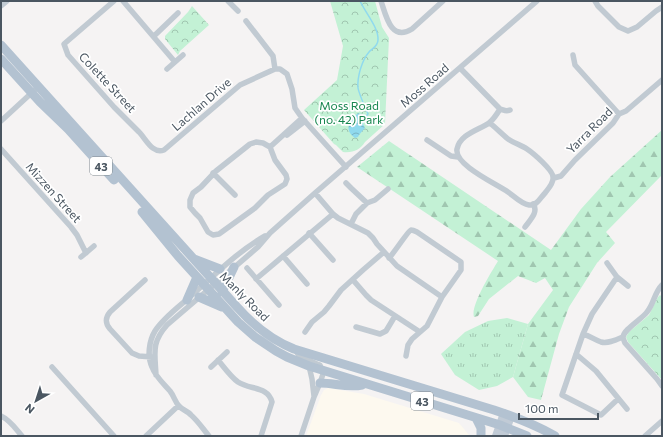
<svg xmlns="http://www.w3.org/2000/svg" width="663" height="437" font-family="Commissioner,sans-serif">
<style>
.commercial{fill:#fdf9ef}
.grass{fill:url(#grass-tufts)}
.forest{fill:url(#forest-firs)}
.park{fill:url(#park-crowns)}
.water{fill:url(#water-waves)}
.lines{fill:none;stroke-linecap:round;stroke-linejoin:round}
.stream{stroke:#90daee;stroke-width:1.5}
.street{stroke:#c1cad2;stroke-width:5.5}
.secondary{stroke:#c1cbd6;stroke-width:8}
.primary{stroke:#b3c2d1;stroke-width:9}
.labels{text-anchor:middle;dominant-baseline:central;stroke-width:3.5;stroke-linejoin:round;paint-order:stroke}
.shield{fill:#fff;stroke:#808990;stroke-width:1}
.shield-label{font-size:11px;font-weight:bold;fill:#4a5661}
.street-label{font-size:12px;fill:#4a5661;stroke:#fff}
.park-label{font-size:12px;fill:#17864f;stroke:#fff}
</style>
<defs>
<pattern id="grass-tufts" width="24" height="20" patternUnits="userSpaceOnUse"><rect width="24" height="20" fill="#c3f1d5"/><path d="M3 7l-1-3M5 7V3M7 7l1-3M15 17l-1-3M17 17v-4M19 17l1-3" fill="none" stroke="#a0c6b0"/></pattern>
<pattern id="forest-firs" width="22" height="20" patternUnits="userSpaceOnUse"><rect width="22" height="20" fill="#c3f1d5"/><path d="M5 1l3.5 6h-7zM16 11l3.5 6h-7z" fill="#a0c6b0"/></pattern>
<pattern id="park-crowns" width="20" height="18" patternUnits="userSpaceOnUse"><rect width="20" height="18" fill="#c3f1d5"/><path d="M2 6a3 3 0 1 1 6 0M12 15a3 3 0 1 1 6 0" fill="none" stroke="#a0c6b0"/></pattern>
<pattern id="water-waves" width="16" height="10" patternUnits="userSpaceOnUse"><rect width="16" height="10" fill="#90daee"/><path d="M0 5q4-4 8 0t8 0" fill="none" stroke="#78b4c4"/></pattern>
</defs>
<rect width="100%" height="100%" fill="#f5f3f3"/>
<!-- commercial -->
<path class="commercial" d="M328 388 364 394 459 423 470 436H306L321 395 324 390Z"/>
<!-- grass -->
<path class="grass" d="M507 318 528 324 513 377 497 386 479 390 455 375 441 354 465 332 488 321Z"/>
<!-- forest -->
<path class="forest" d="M662 130V175L606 232 615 243 597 263 569 307 559 334 541 400 528 397 513 377 528 324 553 290 545 278 536 283 518 276 489 299 478 316 474 317C470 306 492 271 498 261L357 167 389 141 551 250 581 209 610 177Z"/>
<!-- park -->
<path class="park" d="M330 1H375L382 27 389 38 385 124 365 142C360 150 353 153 343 152L336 145 334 144 304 110 337 80 343 46Z
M192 6 209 25 180 51 178 55 165 39V36L188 12Z
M660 295 662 297V380L628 342 626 337 629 332 649 315 658 297Z"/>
<!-- water -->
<path class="water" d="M358 113C364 115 365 119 363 124L365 128 364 129 359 135 358 137 355 138C343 129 350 121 358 113Z"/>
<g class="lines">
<!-- stream -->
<path class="stream" d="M360 1C365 12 379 28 378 40 378 46 373 48 369 52 362 60 357 77 358 88 359 94 365 107 368 114L363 120"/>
<!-- street -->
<path class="street" d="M114 1 64 44 68 55 114 107 139 132
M123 1 175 62
M228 1 238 11
M381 1C386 16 391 42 412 29L443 1
M595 1 598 6 619 27 628 31 637 27 656 11 662 7
M1 6 7 1
M246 21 273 56 275 69
M154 36 178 13
M573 55 575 65 619 114
M460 68 500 109C504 110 506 112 510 110
M167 69 183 55
M1 121 38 87
M490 123C496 128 502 134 508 139 514 143 521 145 527 149 533 153 553 170 553 177 554 183 548 189 545 193 540 198 537 206 529 205 521 204 514 196 508 192 497 184 454 165 457 149 460 134 479 130 489 123 494 119 497 114 500 109
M140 133C147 141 153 154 164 150L240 85 275 69H280L287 74 292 89 295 108 302 118 346 167
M287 135 305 121
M427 140 451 156 458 157
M256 142 263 143 270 147 275 160 286 175 287 179 285 184 268 195 255 208 219 234 213 235 208 232 200 218 195 213 190 207V200L193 193 201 187 216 171 245 148 250 144Z
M270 147 302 118
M1 149 71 227 77 235 86 253
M213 173 235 195
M554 178 561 176 575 160 613 123 619 114 626 111 662 80
M346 183 351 188 367 203
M315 193 333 214 338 218 368 233 373 238 377 244 397 266 442 297
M351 224 356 214 367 203 375 200 388 189
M525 227C530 220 539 212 533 204
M309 233 333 260
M283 256 307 284
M81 257 94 246
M389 258C394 253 408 231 411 230 413 230 415 231 417 232L461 262V270L442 297 427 326 412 339 408 345 406 356
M607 263 617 277 628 286
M247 268 279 305
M617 277 592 314 583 334 562 395 601 415 618 399
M256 279 333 214
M145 280 110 312C105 318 105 323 110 329L132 353 139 356 152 357
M353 280 366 295 371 300 420 332
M662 285C654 293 654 304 647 312 642 319 624 329 623 337 623 338 625 343 625 343L657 379 662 386
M356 327 380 334 386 331 395 316
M305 332 312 322 324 312 329 306 341 290 363 270 384 252
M583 334C590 336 595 340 601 342 608 344 616 340 623 337
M295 349 299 356 317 364 320 365 323 374 320 383 314 397 301 436
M576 354 596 371 627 409
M218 360C224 367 230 376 238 382 250 390 268 386 272 402L261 436
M309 366 312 379 314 396
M52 367 114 436
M211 367 227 352
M156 375C155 353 151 343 167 325L258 247 270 233 315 193 537 1
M1 416C10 420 16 429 22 436
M146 436 178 406
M209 436C203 429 198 421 191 415 188 411 182 410 179 406 175 402 174 396 170 391 163 383 155 376 152 367 147 356 149 341 155 331 164 317 180 306 192 295 216 274 237 252 265 236
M645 436 662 421"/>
<!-- secondary -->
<path class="secondary" d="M496 436 504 413
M504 436 511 416"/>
<!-- primary -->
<path class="primary" d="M1 45 237 307C253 325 272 340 294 349L494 410C515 417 536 425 555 436
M1 59 40 102 68 129 114 180
M142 212 178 256 238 322 255 337 276 351 287 357 309 366 500 425 527 436
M194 259 220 269
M222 292 234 267
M199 297 222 307
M187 300 197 277
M320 383C334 383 348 388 362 385
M476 418 481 428V436"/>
</g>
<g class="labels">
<!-- shield labels -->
<g class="shield">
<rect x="90" y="157" width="22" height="18" rx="3"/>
<rect x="411" y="392" width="22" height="18" rx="3"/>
</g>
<g class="shield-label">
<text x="101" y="166">43</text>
<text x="422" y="401">43</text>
</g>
<!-- street labels -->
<g class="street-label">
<text transform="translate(108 82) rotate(47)">Colette Street</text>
<text transform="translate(424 85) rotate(-41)">Moss Road</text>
<text transform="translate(201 104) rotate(-41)">Lachlan Drive</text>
<text transform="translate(589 130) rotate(-45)">Yarra Road</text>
<text transform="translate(54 192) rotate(48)">Mizzen Street</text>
<text transform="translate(245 296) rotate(45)">Manly Road</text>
</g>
<!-- park labels -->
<g class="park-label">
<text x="349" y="105">Moss Road<tspan x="349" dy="14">(no. 42) Park</tspan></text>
</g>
</g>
<!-- border -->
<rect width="663" height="437" fill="none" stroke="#4a5661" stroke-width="4"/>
<!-- north arrow -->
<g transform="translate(36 401) rotate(219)" stroke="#ffffff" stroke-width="3" paint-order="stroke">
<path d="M0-3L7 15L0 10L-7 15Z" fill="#4a5661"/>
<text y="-6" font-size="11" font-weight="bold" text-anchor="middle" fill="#4a5661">N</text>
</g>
<!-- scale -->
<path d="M519 413v6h79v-6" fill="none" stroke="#4a5661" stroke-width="2"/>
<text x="525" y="413" font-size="12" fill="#4a5661" stroke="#ffffff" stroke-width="3" paint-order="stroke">100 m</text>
</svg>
